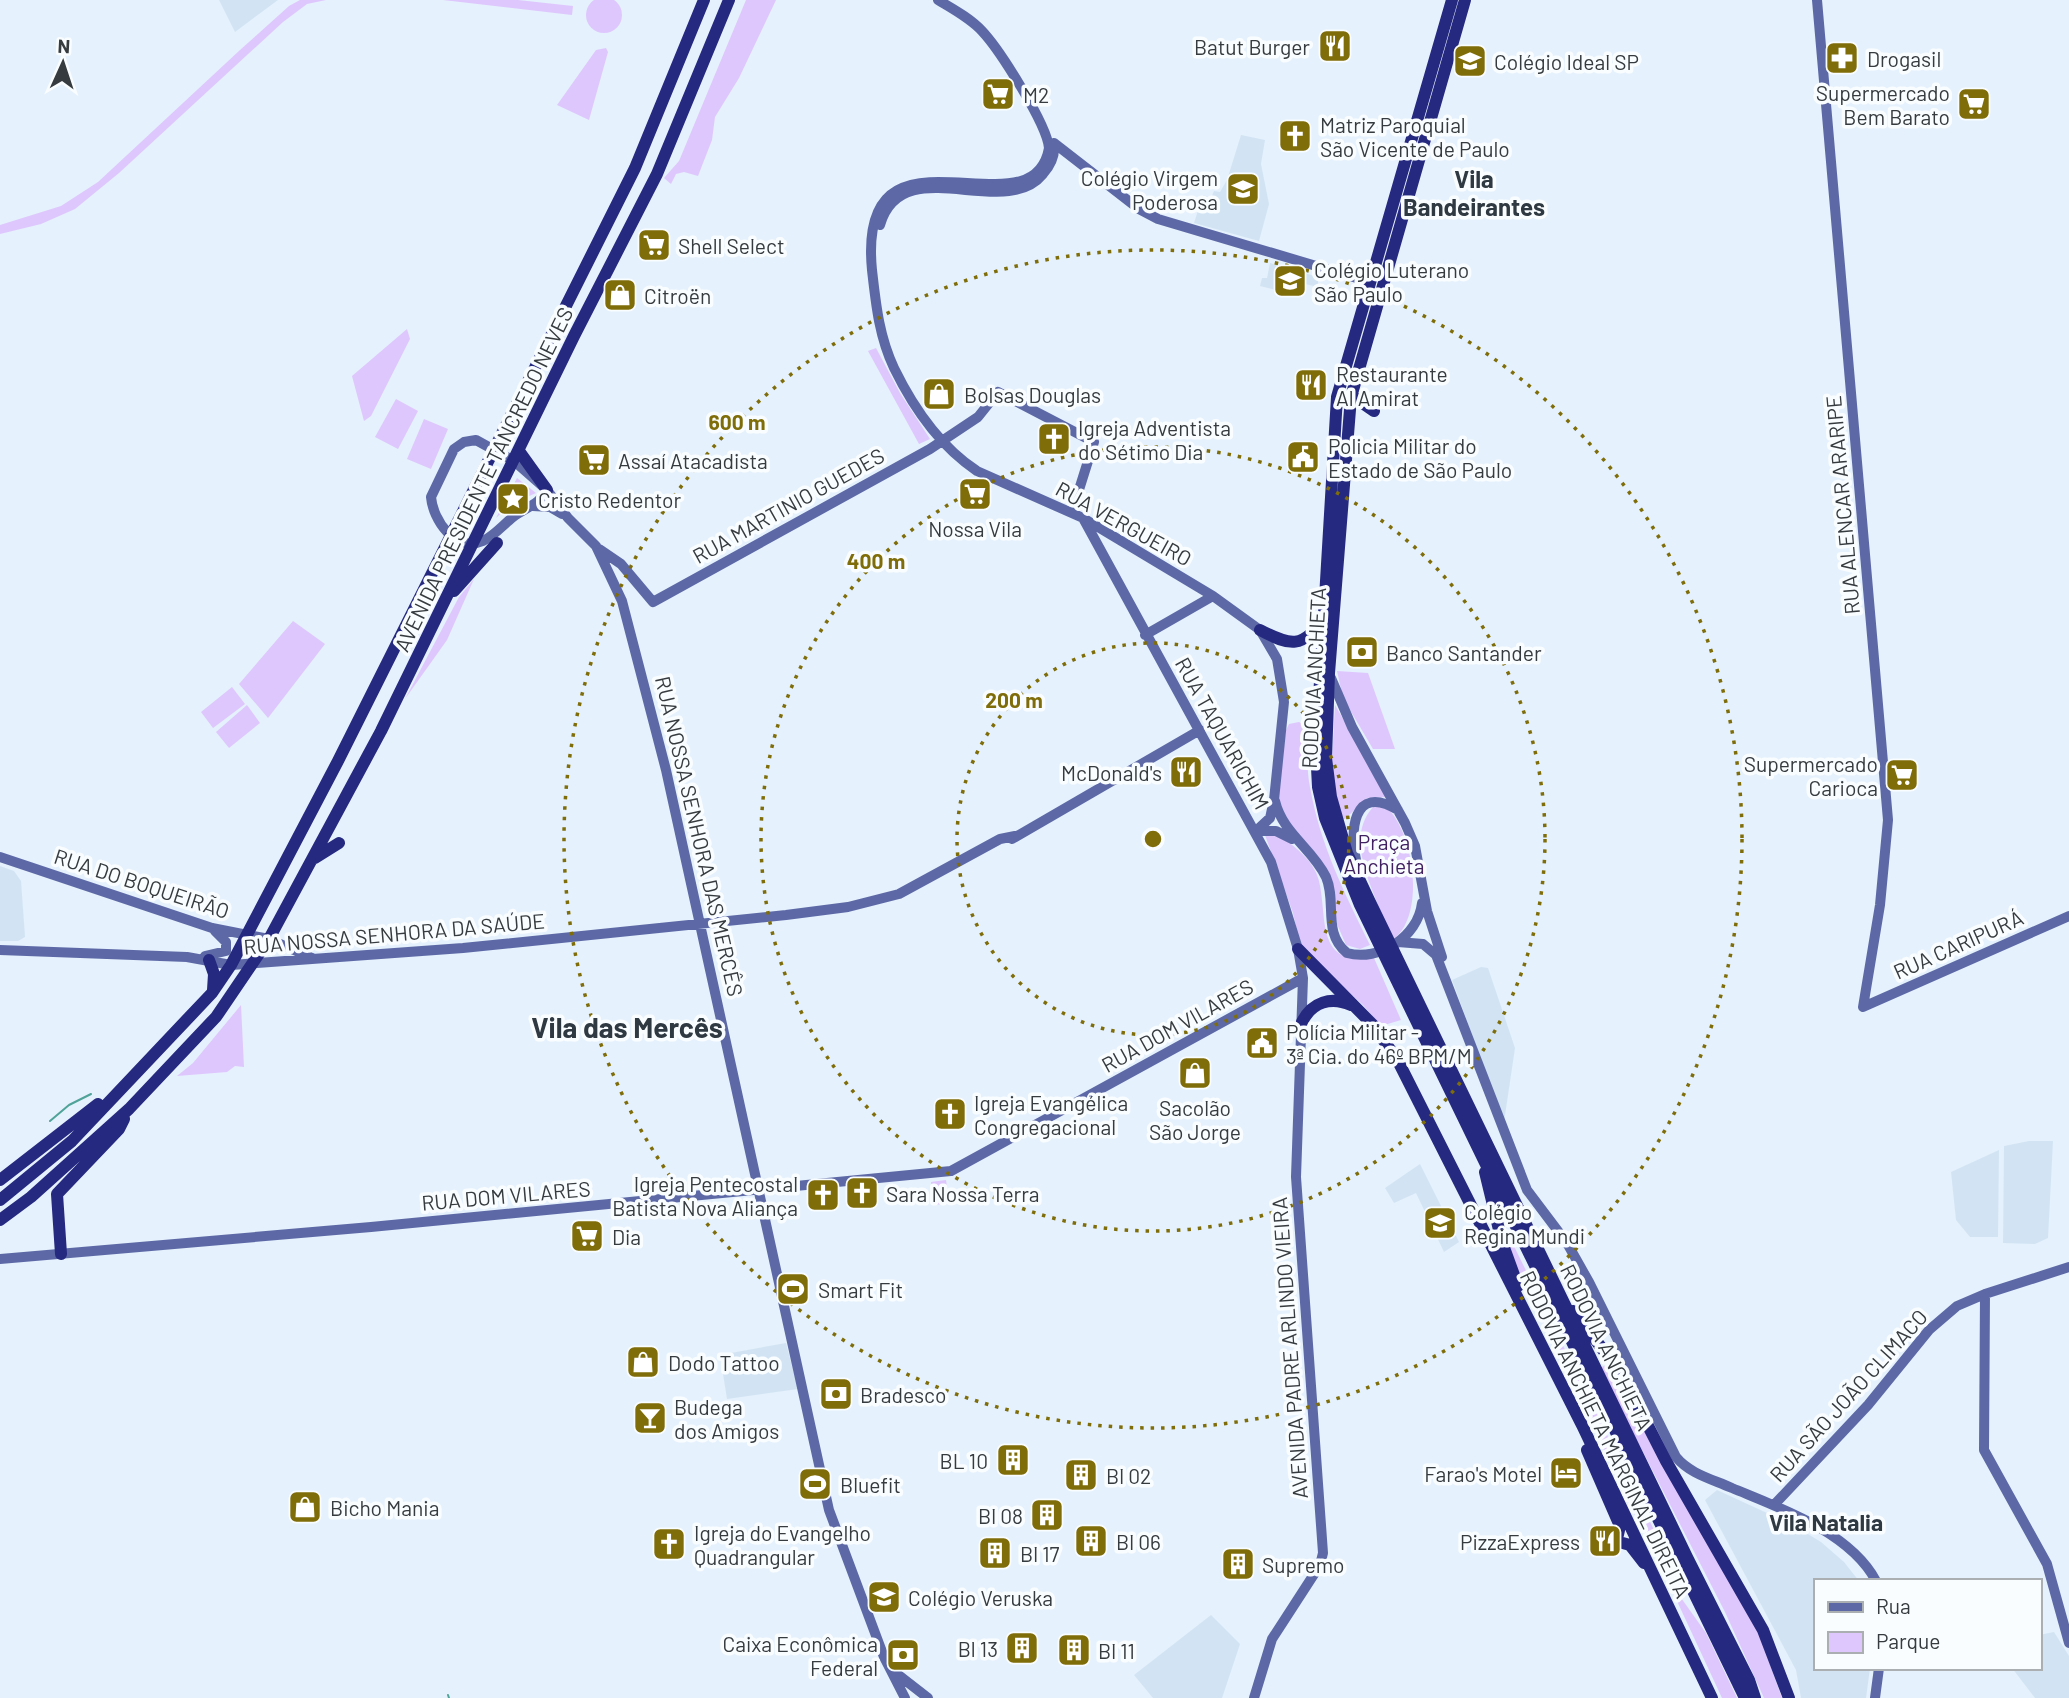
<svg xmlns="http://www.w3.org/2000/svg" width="2069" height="1698" font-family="Barlow,sans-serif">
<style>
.built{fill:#d2e4f3}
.green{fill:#dec7fd}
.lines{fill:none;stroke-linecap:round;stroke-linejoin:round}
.stream{stroke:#4fa399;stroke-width:2}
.secondary{stroke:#5d69a6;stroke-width:10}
.highway{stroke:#262980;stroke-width:12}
.ring{fill:none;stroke:#7f6d09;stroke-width:3.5;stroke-dasharray:3.5 7}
.labels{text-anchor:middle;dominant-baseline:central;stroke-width:7;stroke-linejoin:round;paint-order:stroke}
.poi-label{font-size:21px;fill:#363b3f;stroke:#fafdff;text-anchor:start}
.street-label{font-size:21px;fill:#363b3f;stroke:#fafdff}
.park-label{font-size:21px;fill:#412062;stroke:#fafdff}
.neighbourhood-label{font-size:23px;font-weight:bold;fill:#2f3941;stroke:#fafdff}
.quarter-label{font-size:24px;font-weight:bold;fill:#2f3941;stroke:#fafdff}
.district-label{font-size:28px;font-weight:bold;fill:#2f3941;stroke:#fafdff}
.centre{fill:#7f6d09;stroke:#fafdff;stroke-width:3.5}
.ring-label{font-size:21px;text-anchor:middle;font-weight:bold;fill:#7f6d09;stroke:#fafdff;stroke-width:7;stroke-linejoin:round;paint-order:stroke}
</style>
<rect width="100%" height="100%" fill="#e5f1fc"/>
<!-- built -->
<path class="built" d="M219 0H278L235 32Z
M1241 135 1265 140 1261 164 1269 204 1259 241 1194 223 1203 195 1211 198 1214 191 1220 192 1227 180Z
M1270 263 1318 277V287L1301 283 1298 291 1291 289 1289 293 1260 286 1262 278H1267Z
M0 866 14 871 21 881 25 937 18 941H0Z
M1481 967 1488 968 1515 1048 1504 1122 1452 980Z
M2029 1141H2053L2048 1238 2035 1244 2003 1243 2004 1146Z
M1999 1150 1998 1237H1970L1956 1220 1951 1172Z
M1420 1164 1459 1242 1444 1252 1416 1193 1394 1203 1385 1188Z
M786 1343 798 1389 727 1399 720 1355Z
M1717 1490 1793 1525 1821 1542 1844 1562 1859 1581H1815V1668H1870L1866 1698H1801L1796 1670 1705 1500Z
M1211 1615 1240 1644 1222 1698H1153L1134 1675Z
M2054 1632 2069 1656V1698H2035L2012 1668H2039V1635Z"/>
<!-- green -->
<path class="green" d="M586 15a18 18 0 1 1 36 0a18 18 0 1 1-36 0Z
M300 0H326L307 4 283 22 119 173 75 209 41 224 0 234V225L61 206 98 182 240 50 289 6Z
M443 0H518L573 6 572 15Z
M746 0H776L739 78 715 117 712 140 698 176 684 172 676 174 671 184 664 178 679 161Z
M606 48 608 52 589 120 557 105 596 50Z
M407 329 410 339 371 416 364 421 352 376Z
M876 348 900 393 930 439 919 444 868 351Z
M396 399 418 411 398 449 375 437Z
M424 419 448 429 431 469 407 459Z
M517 478 536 493 511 504 496 518Z
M474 579 447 640 405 699 459 597Z
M293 621 325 644 268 718 239 684Z
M1337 671 1368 673 1395 749H1373L1343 698Z
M232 687 245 704 213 728 201 712Z
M247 705 260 723 229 748 216 732Z
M1335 705 1388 797 1367 798 1345 819H1342L1331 778Z
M1299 722 1308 727C1308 747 1306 768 1310 787 1320 845 1345 894 1370 945L1360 949 1346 945 1337 924 1330 877 1301 841 1280 807 1278 791 1286 730 1289 724Z
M1385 806C1414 830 1426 914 1394 939 1387 929 1383 916 1378 905 1366 874 1348 835 1373 807Z
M1275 834C1293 844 1314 860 1319 881 1328 920 1315 966 1374 958L1401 1020 1381 1026 1363 1005 1301 949 1293 913 1265 835Z
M241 1005 244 1067 235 1066 227 1072 177 1076 193 1063Z
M946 1180 949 1203 934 1205 931 1182Z
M1504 1226 1656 1534 1646 1538 1514 1262Z
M1604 1366 1613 1370 1759 1634 1782 1698H1764L1725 1612 1600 1368Z
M1670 1586 1674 1588 1706 1633 1737 1698H1722Z"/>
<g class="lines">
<!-- stream -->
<path class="stream" d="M50 1121 69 1105 91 1094
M448 1695 449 1698"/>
<!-- secondary -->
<path class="secondary" d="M938 0C953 9 970 18 982 31 999 49 1047 124 1049 148 1033 240 856 106 872 270 876 305 879 336 894 368 913 407 941 447 977 471L1083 518 1213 596 1260 630 1277 659 1284 702 1274 800 1270 818 1256 831
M1817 0 1888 820 1880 905 1863 1007
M1054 143 1139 209 1158 219 1370 282
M880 225C902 149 1004 222 1043 174 1051 165 1055 156 1054 145
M547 490C539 505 526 507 513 517 503 525 494 536 483 541 455 553 433 520 431 497L454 449 464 442 476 440 514 461 547 490 568 518 596 546 622 601 666 770 829 1510 884 1657 905 1698
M533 506 550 507 562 514
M1083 518 1271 862 1298 949 1303 978 1296 1177 1323 1553 1320 1565 1272 1639 1254 1698
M599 549 621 564 653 602 930 449 978 417 998 392 1094 442 1072 512
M1145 635 1213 596
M1331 678 1352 727 1405 823 1415 846 1427 911 1442 957
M1275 801C1283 834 1312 848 1326 877 1337 902 1322 933 1347 953 1379 962 1418 937 1422 903
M1256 831H1276L1292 839
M1012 839 1200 730
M0 857 212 928 269 939 312 958
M1357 865C1349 833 1352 782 1398 810
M1398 942 1423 944 1436 955 1527 1190 1567 1243 1589 1282 1676 1457C1690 1474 1712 1479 1732 1488 1780 1508 1850 1532 1876 1581
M0 950 187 957 231 965 463 948 786 915 848 907 899 894 1000 839 1015 836
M205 956 226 951V942L215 931
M1863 1007 2069 916
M0 1259 371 1227 951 1171 1303 978
M1985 1294 1984 1450 2047 1564 2069 1643
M1774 1505 1868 1405 1929 1330 1957 1306 1985 1294 2069 1267
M892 1670 928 1698
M1875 1698 1879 1668"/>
<!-- highway -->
<path class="highway" d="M1452 0 1337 397 1316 748 1318 787 1325 818 1360 905 1745 1698
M1465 0 1351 397 1329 673 1326 758 1331 797 1347 853 1369 900 1687 1557 1749 1680 1755 1698
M1351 395 1374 411
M519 451 547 490
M454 591 497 543
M1260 630C1290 646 1303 649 1324 618
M315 858 339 843
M1298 949 1373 1025 1398 1061 1582 1425 1712 1698
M209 960 214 974 213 990
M1302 1022C1312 1002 1331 996 1351 1005
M1485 1172 1502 1242 1518 1286
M0 1180 98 1104
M0 1200 72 1141 212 993 231 965 338 761 635 168 704 0
M0 1220 31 1197 129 1109 216 1017 269 939 381 731 574 336 657 174 729 0
M61 1254 57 1194 119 1129 124 1119
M1573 1311 1621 1373 1666 1461 1763 1630 1789 1698
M1587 1450 1620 1526 1617 1539
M1619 1542 1630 1545 1644 1563"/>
</g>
<!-- distance rings -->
<g class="ring">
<circle cx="1153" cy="839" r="196"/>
<circle cx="1153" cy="839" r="392"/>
<circle cx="1153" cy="839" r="589"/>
</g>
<!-- icons -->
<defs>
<symbol id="restaurant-square" viewBox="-11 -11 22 22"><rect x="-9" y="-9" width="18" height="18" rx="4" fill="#7f6d09" stroke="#fafdff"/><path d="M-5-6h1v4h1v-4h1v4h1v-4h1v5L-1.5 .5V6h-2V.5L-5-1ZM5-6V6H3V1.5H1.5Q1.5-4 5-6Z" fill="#fff"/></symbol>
<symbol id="pharmacy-square" viewBox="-11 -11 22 22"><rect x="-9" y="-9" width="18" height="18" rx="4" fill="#7f6d09" stroke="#fafdff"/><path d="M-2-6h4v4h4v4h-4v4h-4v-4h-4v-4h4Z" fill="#fff"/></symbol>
<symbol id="school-square" viewBox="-11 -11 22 22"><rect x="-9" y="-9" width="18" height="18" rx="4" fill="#7f6d09" stroke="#fafdff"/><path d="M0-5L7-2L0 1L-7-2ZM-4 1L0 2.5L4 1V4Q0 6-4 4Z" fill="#fff"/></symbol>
<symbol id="supermarket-square" viewBox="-11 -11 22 22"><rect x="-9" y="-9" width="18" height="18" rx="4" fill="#7f6d09" stroke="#fafdff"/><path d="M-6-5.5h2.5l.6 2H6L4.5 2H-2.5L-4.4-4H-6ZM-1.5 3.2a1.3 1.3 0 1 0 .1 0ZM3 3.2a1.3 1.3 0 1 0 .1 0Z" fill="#fff"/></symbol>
<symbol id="church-square" viewBox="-11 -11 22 22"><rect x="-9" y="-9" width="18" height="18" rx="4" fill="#7f6d09" stroke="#fafdff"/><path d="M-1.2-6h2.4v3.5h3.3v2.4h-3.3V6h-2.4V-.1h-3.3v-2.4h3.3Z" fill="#fff"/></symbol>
<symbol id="shop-square" viewBox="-11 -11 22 22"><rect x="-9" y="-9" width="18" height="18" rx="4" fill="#7f6d09" stroke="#fafdff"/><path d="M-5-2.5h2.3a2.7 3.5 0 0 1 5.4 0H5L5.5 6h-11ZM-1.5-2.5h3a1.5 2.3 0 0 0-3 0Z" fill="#fff"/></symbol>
<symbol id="civic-square" viewBox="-11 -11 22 22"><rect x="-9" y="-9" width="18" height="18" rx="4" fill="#7f6d09" stroke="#fafdff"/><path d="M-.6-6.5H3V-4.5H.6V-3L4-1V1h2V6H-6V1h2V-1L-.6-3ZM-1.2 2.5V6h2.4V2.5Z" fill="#fff"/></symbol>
<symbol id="sight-square" viewBox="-11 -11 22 22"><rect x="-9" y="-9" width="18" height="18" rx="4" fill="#7f6d09" stroke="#fafdff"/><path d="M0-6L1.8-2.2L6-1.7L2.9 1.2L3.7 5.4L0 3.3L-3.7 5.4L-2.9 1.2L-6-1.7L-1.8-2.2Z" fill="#fff"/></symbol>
<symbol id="bank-square" viewBox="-11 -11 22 22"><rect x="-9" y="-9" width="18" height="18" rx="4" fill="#7f6d09" stroke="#fafdff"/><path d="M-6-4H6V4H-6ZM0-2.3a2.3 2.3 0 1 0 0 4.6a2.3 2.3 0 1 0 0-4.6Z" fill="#fff"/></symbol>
<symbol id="stadium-square" viewBox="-11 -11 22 22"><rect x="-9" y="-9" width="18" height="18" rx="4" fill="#7f6d09" stroke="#fafdff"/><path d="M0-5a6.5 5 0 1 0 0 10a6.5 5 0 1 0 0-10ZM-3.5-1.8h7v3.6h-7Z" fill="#fff"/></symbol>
<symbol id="bar-square" viewBox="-11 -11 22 22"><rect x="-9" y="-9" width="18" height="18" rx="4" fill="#7f6d09" stroke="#fafdff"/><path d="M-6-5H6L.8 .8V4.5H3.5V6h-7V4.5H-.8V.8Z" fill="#fff"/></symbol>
<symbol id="building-square" viewBox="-11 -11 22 22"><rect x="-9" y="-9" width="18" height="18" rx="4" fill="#7f6d09" stroke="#fafdff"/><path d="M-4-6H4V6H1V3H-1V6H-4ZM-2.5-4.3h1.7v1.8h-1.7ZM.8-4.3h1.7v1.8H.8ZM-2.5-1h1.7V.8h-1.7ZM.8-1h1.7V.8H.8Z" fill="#fff"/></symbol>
<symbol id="hotel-square" viewBox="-11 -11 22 22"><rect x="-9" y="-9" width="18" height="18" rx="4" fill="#7f6d09" stroke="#fafdff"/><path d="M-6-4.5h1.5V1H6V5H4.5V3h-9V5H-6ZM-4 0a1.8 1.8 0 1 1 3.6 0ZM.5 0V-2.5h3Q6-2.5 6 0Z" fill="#fff"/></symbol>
</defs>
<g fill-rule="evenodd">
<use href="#restaurant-square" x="1316" y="27" width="38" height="38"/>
<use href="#pharmacy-square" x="1823" y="39" width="38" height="38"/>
<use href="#school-square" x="1451" y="42" width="38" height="38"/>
<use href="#supermarket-square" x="979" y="75" width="38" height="38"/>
<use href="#supermarket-square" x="1955" y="85" width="38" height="38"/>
<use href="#church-square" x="1276" y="117" width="38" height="38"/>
<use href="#school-square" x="1224" y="170" width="38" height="38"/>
<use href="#supermarket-square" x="635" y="226" width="38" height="38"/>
<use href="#school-square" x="1271" y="262" width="38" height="38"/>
<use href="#shop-square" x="601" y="276" width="38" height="38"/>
<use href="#restaurant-square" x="1292" y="366" width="38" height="38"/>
<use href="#shop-square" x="920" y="375" width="38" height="38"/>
<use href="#church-square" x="1035" y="420" width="38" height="38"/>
<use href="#civic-square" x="1284" y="438" width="38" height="38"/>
<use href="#supermarket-square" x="575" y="441" width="38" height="38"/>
<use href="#supermarket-square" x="956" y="475" width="38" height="38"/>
<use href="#sight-square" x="494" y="480" width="38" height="38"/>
<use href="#bank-square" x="1343" y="633" width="38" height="38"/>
<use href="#restaurant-square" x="1167" y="753" width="38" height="38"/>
<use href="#supermarket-square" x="1883" y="756" width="38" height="38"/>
<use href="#civic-square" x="1243" y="1024" width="38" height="38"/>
<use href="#shop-square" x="1176" y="1054" width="38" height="38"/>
<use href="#church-square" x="931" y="1095" width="38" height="38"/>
<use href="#church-square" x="843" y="1174" width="38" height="38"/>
<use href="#church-square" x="804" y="1176" width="38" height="38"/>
<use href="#school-square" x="1421" y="1204" width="38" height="38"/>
<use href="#supermarket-square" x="568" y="1217" width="38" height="38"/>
<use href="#stadium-square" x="774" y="1270" width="38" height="38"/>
<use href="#shop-square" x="624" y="1343" width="38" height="38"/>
<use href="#bank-square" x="817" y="1375" width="38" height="38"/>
<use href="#bar-square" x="631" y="1399" width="38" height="38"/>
<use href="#building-square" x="994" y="1441" width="38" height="38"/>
<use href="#hotel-square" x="1547" y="1454" width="38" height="38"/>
<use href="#building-square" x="1062" y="1456" width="38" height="38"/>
<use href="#stadium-square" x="796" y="1465" width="38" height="38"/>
<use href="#shop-square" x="286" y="1488" width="38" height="38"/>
<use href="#building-square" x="1028" y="1496" width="38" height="38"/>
<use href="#building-square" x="1072" y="1522" width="38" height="38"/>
<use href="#restaurant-square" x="1586" y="1522" width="38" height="38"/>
<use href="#church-square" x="650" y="1525" width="38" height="38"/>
<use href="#building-square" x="976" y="1534" width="38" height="38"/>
<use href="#building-square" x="1219" y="1545" width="38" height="38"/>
<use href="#school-square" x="865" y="1578" width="38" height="38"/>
<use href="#building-square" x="1003" y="1629" width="38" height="38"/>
<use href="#building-square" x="1055" y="1631" width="38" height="38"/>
<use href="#bank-square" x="884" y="1636" width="38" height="38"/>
</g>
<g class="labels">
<!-- poi labels -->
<g class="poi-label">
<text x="1310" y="46" text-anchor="end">Batut Burger</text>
<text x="1867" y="58">Drogasil</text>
<text x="1494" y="61">Colégio Ideal SP</text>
<text x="1950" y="92" text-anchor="end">Supermercado<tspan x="1950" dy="24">Bem Barato</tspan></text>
<text x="1023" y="94">M2</text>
<text x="1320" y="124">Matriz Paroquial<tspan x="1320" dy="24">São Vicente de Paulo</tspan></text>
<text x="1218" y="177" text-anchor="end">Colégio Virgem<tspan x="1218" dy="24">Poderosa</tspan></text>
<text x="678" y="245">Shell Select</text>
<text x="1314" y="269">Colégio Luterano<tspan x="1314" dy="24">São Paulo</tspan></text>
<text x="644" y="295">Citroën</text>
<text x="1336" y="373">Restaurante<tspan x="1336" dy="24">Al Amirat</tspan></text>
<text x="964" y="394">Bolsas Douglas</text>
<text x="1078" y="427">Igreja Adventista<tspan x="1078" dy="24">do Sétimo Dia</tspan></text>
<text x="1328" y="445">Policia Militar do<tspan x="1328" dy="24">Estado de São Paulo</tspan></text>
<text x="618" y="460">Assaí Atacadista</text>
<text x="538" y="499">Cristo Redentor</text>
<text x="975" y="528" text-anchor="middle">Nossa Vila</text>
<text x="1386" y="652">Banco Santander</text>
<text x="1878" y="763" text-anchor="end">Supermercado<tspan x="1878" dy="24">Carioca</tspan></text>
<text x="1162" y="772" text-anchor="end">McDonald's</text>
<text x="1286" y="1031">Polícia Militar -<tspan x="1286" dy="24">3ª Cia. do 46º BPM/M</tspan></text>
<text x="974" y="1102">Igreja Evangélica<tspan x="974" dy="24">Congregacional</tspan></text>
<text x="1195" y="1107" text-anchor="middle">Sacolão<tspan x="1195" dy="24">São Jorge</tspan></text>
<text x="798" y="1183" text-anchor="end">Igreja Pentecostal<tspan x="798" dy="24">Batista Nova Aliança</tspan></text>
<text x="886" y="1193">Sara Nossa Terra</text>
<text x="1464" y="1211">Colégio<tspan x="1464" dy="24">Regina Mundi</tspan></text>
<text x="612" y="1236">Dia</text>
<text x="818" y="1289">Smart Fit</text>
<text x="668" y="1362">Dodo Tattoo</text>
<text x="860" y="1394">Bradesco</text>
<text x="674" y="1406">Budega<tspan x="674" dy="24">dos Amigos</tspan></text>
<text x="988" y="1460" text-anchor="end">BL 10</text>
<text x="1542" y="1473" text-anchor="end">Farao's Motel</text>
<text x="1106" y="1475">Bl 02</text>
<text x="840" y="1484">Bluefit</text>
<text x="330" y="1507">Bicho Mania</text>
<text x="1023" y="1515" text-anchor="end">Bl 08</text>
<text x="694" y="1532">Igreja do Evangelho<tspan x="694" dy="24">Quadrangular</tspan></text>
<text x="1116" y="1541">Bl 06</text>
<text x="1580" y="1541" text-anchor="end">PizzaExpress</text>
<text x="1020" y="1553">Bl 17</text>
<text x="1262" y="1564">Supremo</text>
<text x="908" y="1597">Colégio Veruska</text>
<text x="878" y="1643" text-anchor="end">Caixa Econômica<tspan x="878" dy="24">Federal</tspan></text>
<text x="998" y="1648" text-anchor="end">Bl 13</text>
<text x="1098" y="1650">Bl 11</text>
</g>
<!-- street labels -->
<g class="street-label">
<text transform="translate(483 479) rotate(-64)">AVENIDA PRESIDENTE TANCREDO NEVES</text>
<text transform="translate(788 505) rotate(-29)">RUA MARTINIO GUEDES</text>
<text transform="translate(1842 505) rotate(-95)">RUA ALENCAR ARARIPE</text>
<text transform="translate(1124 523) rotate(29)">RUA VERGUEIRO</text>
<text transform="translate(1313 678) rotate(-87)">RODOVIA ANCHIETA</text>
<text transform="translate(1223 733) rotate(61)">RUA TAQUARICHIM</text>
<text transform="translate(700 836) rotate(77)">RUA NOSSA SENHORA DAS MERCÊS</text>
<text transform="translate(142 883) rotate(18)">RUA DO BOQUEIRÃO</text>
<text transform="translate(394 933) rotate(-5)">RUA NOSSA SENHORA DA SAÚDE</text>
<text transform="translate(1958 944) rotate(-24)">RUA CARIPURÁ</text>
<text transform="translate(1177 1025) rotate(-29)">RUA DOM VILARES</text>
<text transform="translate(506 1195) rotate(-5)">RUA DOM VILARES</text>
<text transform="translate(1607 1347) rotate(64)">RODOVIA ANCHIETA</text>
<text transform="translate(1289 1348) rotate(-94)">AVENIDA PADRE ARLINDO VIEIRA</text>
<text transform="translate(1848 1395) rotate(-48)">RUA SÃO JOÃO CLIMACO</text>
<text transform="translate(1606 1434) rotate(64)">RODOVIA ANCHIETA MARGINAL DIREITA</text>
</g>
<!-- park labels -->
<g class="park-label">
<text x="1384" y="841">Praça<tspan x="1384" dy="24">Anchieta</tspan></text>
</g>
<!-- neighbourhood labels -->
<g class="neighbourhood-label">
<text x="1826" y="1522">Vila Natalia</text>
</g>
<!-- quarter labels -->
<g class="quarter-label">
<text x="1474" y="178">Vila<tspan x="1474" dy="28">Bandeirantes</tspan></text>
</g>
<!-- district labels -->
<g class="district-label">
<text x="627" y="1027">Vila das Mercês</text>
</g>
</g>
<circle cx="1153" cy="839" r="10" class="centre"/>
<g class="ring-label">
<text x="737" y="430">600 m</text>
<text x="876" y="569">400 m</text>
<text x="1014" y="708">200 m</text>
</g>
<!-- legend -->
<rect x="1814" y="1579" width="228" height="91" fill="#fafdff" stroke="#acafb2" stroke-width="2"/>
<rect x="1828" y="1602" width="35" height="10" fill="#5d69a6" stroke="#acafb2" stroke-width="2"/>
<text x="1876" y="1614" font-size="21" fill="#363b3f">Rua</text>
<rect x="1828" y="1632" width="35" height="21" fill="#dec7fd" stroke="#acafb2" stroke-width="2"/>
<text x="1876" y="1649" font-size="21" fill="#363b3f">Parque</text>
<!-- north arrow -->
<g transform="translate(63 63) rotate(3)" stroke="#fafdff" stroke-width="5" paint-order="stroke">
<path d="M0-5L12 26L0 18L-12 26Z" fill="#363b3f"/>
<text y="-10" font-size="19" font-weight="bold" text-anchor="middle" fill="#363b3f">N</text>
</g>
</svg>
